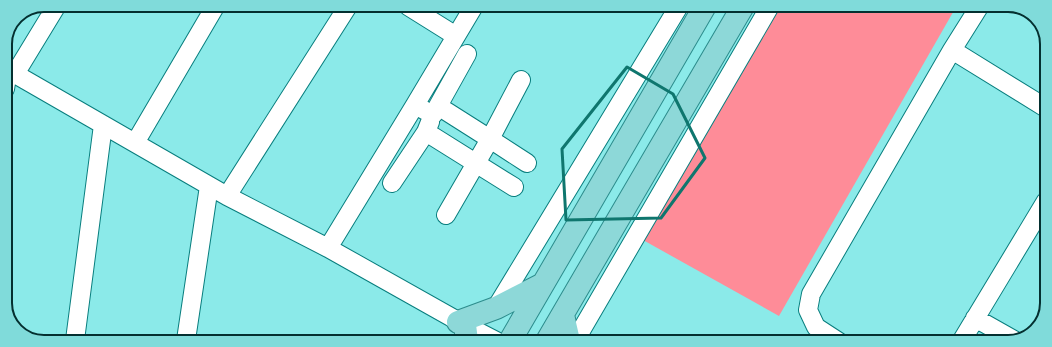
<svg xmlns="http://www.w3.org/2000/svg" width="1052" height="347" font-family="'Libre Baskerville',serif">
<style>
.green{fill:#fe8c98}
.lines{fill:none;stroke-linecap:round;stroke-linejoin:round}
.minor-casing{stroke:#087e7e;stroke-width:20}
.major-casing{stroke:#2c8c8c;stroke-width:24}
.minor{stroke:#fff;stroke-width:18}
.major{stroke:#8dd8d8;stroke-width:22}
.marked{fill:none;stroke:#0f766e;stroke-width:3;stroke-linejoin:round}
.rim{fill:none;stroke:#043030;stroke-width:2}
</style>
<rect width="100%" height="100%" fill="#8beae9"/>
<!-- green -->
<path class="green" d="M777 7H956L779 316 643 240Z"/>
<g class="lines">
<defs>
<path id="minor" d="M57 5 15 74 227 196 328 248 465 325 496 341
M408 6 456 36
M952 50 1046 108
M5 89 8 70
M415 105 433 115 438 106 490 139 527 163
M438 106 467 54
M426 132 514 187
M135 143 216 5
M392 183 426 132 430 122
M227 196 348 6
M446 215 490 139 521 80
M328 248 415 105 474 6
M496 308 679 6
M975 318 1014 340
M75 340 103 125
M186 340 209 186
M575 341 770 6
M839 342 816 327 808 310 811 294 952 50 979 7
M961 342 1046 201"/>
<path id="major" d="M563 315 569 341
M458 322 496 308 543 284
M465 325 467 341
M510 341 705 6
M547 341 627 204 743 6"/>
</defs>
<!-- minor casing -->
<use href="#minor" class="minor-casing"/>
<!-- major casing -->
<use href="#major" class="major-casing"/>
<!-- minor -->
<use href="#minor" class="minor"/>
<!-- major -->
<use href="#major" class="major"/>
</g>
<!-- marked area -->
<path class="marked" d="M627 67 673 94 705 158 661 218 566 220 562 149Z"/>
<!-- crop -->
<path d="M0 0H1052V347H0ZM44 12H1008A32 32 0 0 1 1040 44V303A32 32 0 0 1 1008 335H44A32 32 0 0 1 12 303V44A32 32 0 0 1 44 12Z" fill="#80dbda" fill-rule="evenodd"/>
<path class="rim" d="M44 12H1008A32 32 0 0 1 1040 44V303A32 32 0 0 1 1008 335H44A32 32 0 0 1 12 303V44A32 32 0 0 1 44 12Z"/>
</svg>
